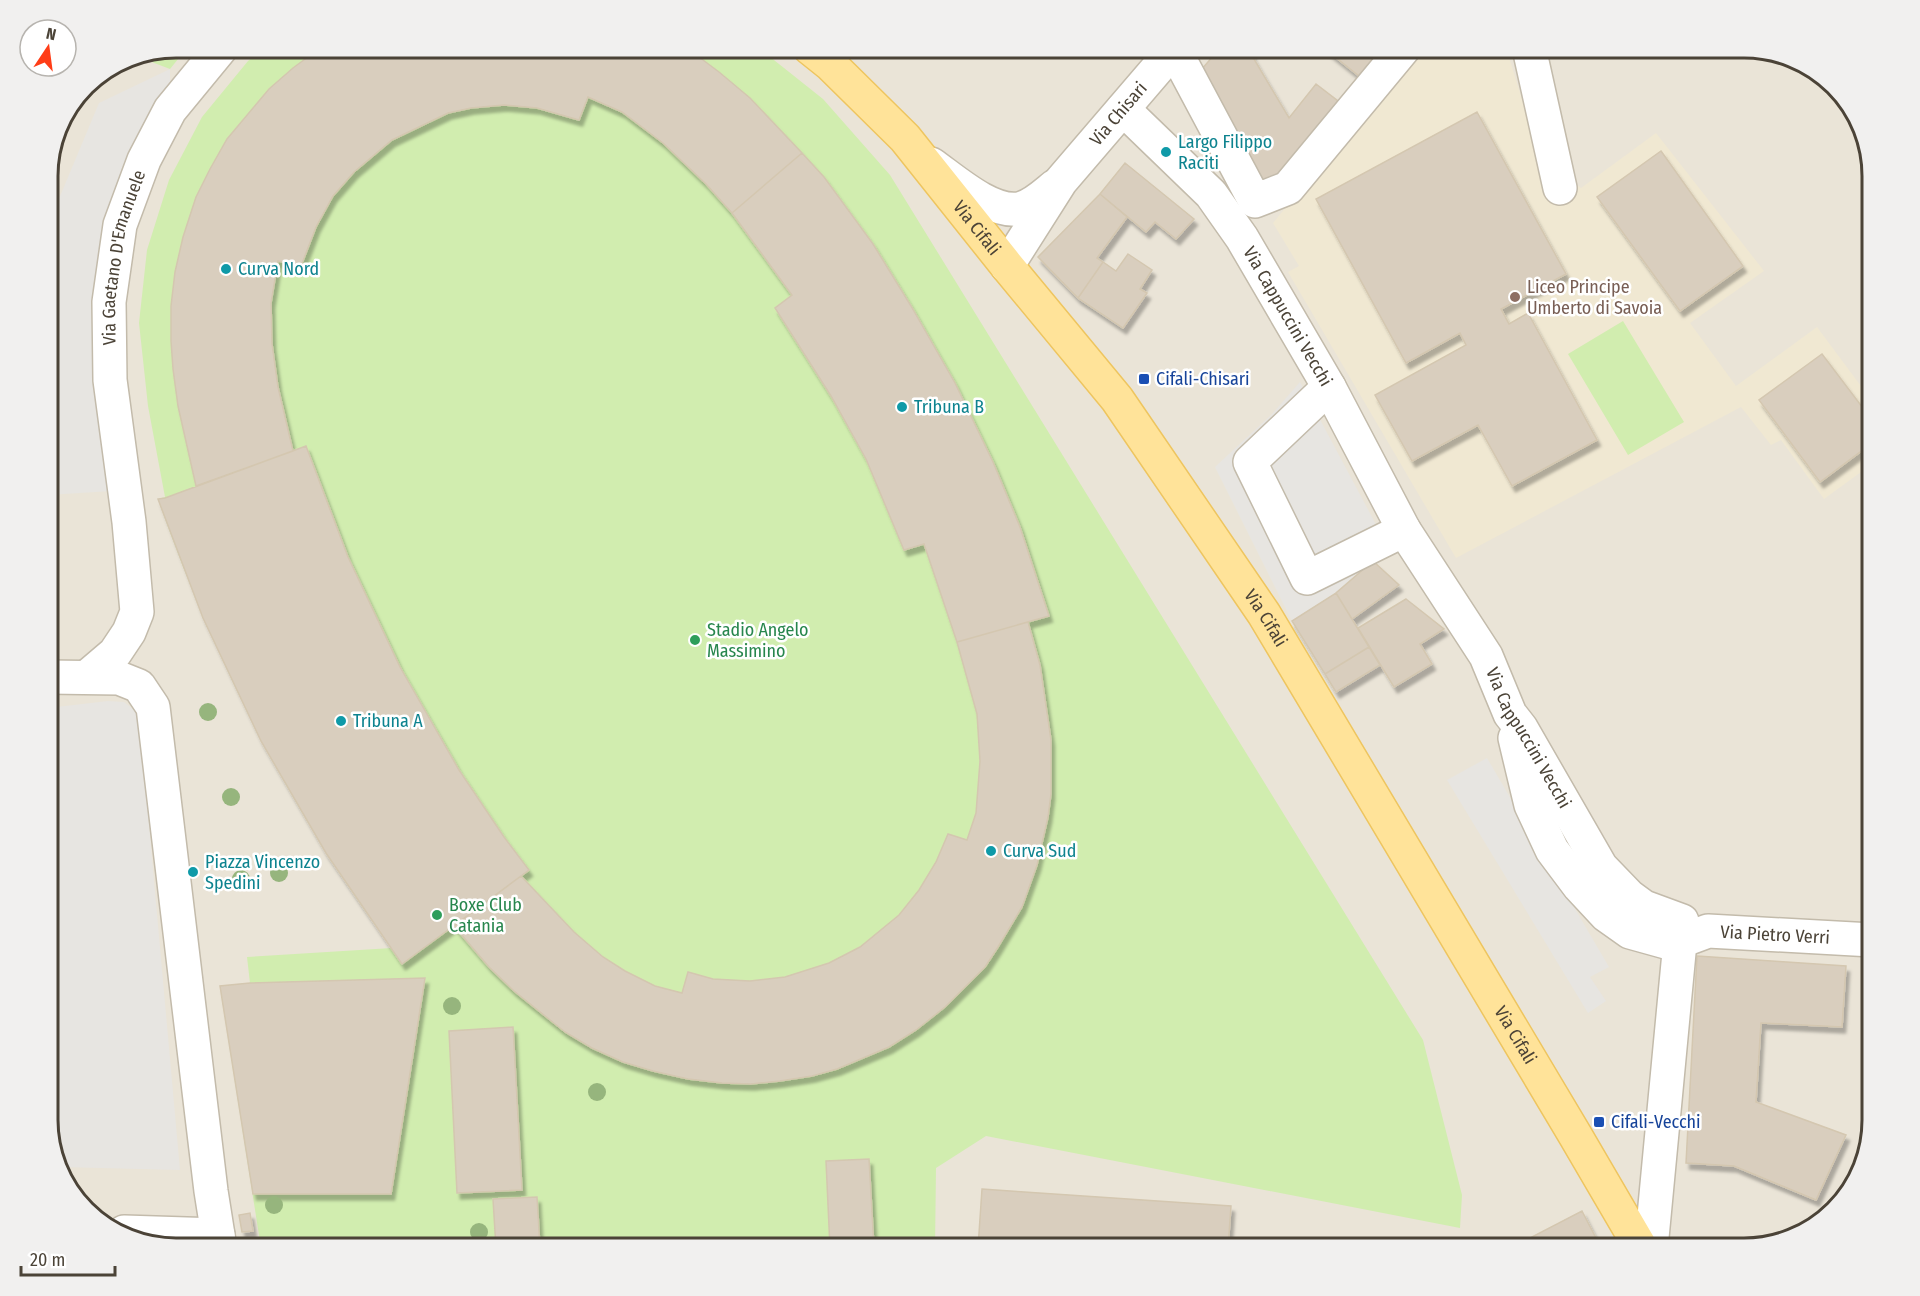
<svg xmlns="http://www.w3.org/2000/svg" width="1920" height="1296" font-family="'Fira Sans Condensed',sans-serif">
<style>
.residential{fill:#eae4d7}
.education{fill:#f0e8d2}
.green{fill:#d1edaf}
.parking{fill:#e7e5e1}
.building{fill:#d9cebe;stroke:#d4c7b0;stroke-width:1.5;filter:url(#shadow)}
.lines{fill:none;stroke-linecap:round;stroke-linejoin:round}
.minor-casing{stroke:#c3bbab;stroke-width:36}
.major-casing{stroke:#eec55f;stroke-width:36}
.minor{stroke:#fff;stroke-width:33}
.major{stroke:#ffe399;stroke-width:33}
.tree{fill:#96b57d}
.culture-dot{fill:#0f9aa8;stroke:#fff;stroke-width:2}
.education-dot{fill:#8d6e63;stroke:#fff;stroke-width:2}
.transit-dot{fill:#1a4fb4;stroke:#fff;stroke-width:2}
.leisure-dot{fill:#2e9e5b;stroke:#fff;stroke-width:2}
.labels{text-anchor:middle;dominant-baseline:central;stroke-width:5;stroke-linejoin:round;paint-order:stroke}
.street-label{font-size:18px;fill:#4b4337;stroke:#fff}
.culture-label{font-size:18px;fill:#0d838f;stroke:#fff;text-anchor:start}
.education-label{font-size:18px;fill:#785e54;stroke:#fff;text-anchor:start}
.transit-label{font-size:18px;fill:#164399;stroke:#fff;text-anchor:start}
.leisure-label{font-size:18px;fill:#27864d;stroke:#fff;text-anchor:start}
.rim{fill:none;stroke:#4b4337;stroke-width:3}
</style>
<defs>
<filter id="shadow"><feDropShadow dx="3.5" dy="6" stdDeviation="1.5" flood-color="#0004"/></filter>
</defs>
<rect width="100%" height="100%" fill="#f6f2e9"/>
<!-- residential -->
<path class="residential" d="M176 48H1744L1815 70 1855 113 1872 176V1120L1850 1191 1807 1231 1744 1248H176L105 1226 65 1183 48 1128V168L58 127 86 85 128 58Z"/>
<!-- education -->
<path class="education" d="M1416 48H1506L1551 192 1575 183 1581 188 1656 133 1764 271 1690 323 1736 386 1817 327 1872 401V464L1824 499 1781 440 1771 445 1741 407 1456 558 1288 272 1299 266 1273 223Z"/>
<!-- green -->
<path class="green" d="M176 48H187L170 69 136 56Z
M264 48H759L823 99 890 175 1423 1040 1462 1195 1460 1228 986 1136 936 1168 935 1248H261L220 986 250 983 247 957 392 948C290 811 214 659 158 499L165 497 148 406 139 323 147 250 169 180 202 117 248 61Z
M1623 321 1684 422 1628 455 1568 354Z"/>
<!-- parking -->
<path class="parking" d="M170 69V83L146 119 128 155 111 200 103 248 112 491 48 495V225L99 103Z
M1300 382 1389 549 1336 593 1292 621 1215 467 1272 414Z
M108 701 124 702 137 712 141 736 180 1170 60 1167 48 1128V708Z
M1487 758 1609 967 1590 977 1606 1001 1588 1013 1447 780Z"/>
<!-- building -->
<path class="building" d="M320 48H687L719 72 750 98 802 153 732 213 706 184 663 143 622 112 588 97 579 120 537 108 504 105 471 108 448 113 392 140 354 172 333 196 316 227 301 266 278 261 271 303 272 344 278 387 293 451 196 486 178 406 173 369 171 341V306L175 272 183 237 196 197 210 169 227 139 269 89 293 68Z
M1220 48H1255L1251 54 1289 118 1316 84 1338 101 1279 179 1255 189 1195 77Z
M1324 48H1382L1359 76Z
M1477 112 1566 274 1501 309 1509 324 1528 313 1597 440 1512 486 1478 425 1412 461 1375 395 1466 345 1460 333 1406 363 1316 199Z
M1661 151 1743 266 1680 311 1597 197Z
M802 153 824 177 873 244 911 306 955 383 993 462 1020 527 1049 616 957 642 924 544 904 550 866 459 831 396 775 308 792 295 732 213Z
M1125 163 1194 219 1176 239 1155 222 1146 232 1100 194Z
M1100 194 1127 217 1097 258 1103 262 1078 298 1038 257Z
M1128 254 1152 270 1140 289 1147 293 1123 328 1078 298 1103 262 1116 271Z
M1822 354 1872 420V443L1820 482 1759 400Z
M306 446 348 557 400 667 459 770 504 837 529 870 402 964 326 853 261 741 203 618 158 499 165 498Z
M1373 561 1399 585 1352 619 1336 593Z
M1336 593 1369 647 1325 674 1292 621Z
M1406 599 1444 629 1420 644 1432 664 1394 687 1358 628Z
M1028 622 1040 665 1051 740V794L1048 817 1037 865 1022 907 998 947 985 967 945 1007 916 1030 889 1047 837 1069 812 1076 780 1081 751 1084 722 1083 688 1079 653 1071 623 1062 592 1048 565 1032 514 991 489 967 454 926 521 876 574 932 603 957 625 971 655 986 682 993 688 972 713 979 750 981 785 977 829 963 860 947 899 915 919 890 936 862 948 834 967 840 976 813 980 761 977 714 957 642Z
M1369 647 1380 665 1336 692 1325 674Z
M1697 956 1846 966 1842 1027 1761 1023 1756 1102 1846 1135 1816 1200 1734 1166 1686 1163Z
M425 978 391 1194H253L220 986 250 983Z
M513 1027 522 1190 457 1193 449 1031Z
M869 1159 874 1248H830L826 1161Z
M982 1189 1231 1206 1228 1248H978Z
M537 1197 540 1248H496L493 1199Z
M1582 1211 1601 1248H1527L1524 1241Z
M250 1213 253 1231 242 1232 239 1215Z"/>
<g class="lines">
<defs>
<g id="minor">
<path d="M1529 48 1560 188"/>
<path d="M1174 49 1255 201 1288 188 1404 48"/>
<path id="s1" d="M1123 109 1211 194 1242 238 1329 387 1404 530 1486 656 1510 714 1521 728 1601 867 1629 896 1644 907 1682 921 1651 1248"/>
<path d="M931 164C954 180 990 213 1019 209 1033 206 1045 194 1055 186"/>
<path id="s2" d="M1007 266 1061 181 1175 48"/>
<path d="M1329 387 1250 462 1307 578 1404 530"/>
<path id="s3" d="M88 676 115 653 129 632 137 612 129 522 110 380 109 302 120 225 144 160 170 110 221 48"/>
<path d="M48 677 119 678 139 686 153 707 211 1191 220 1248"/>
<path id="s4" d="M1515 738 1531 805 1552 850 1579 886 1606 915 1630 932 1666 942 1681 941 1708 931 1872 940"/>
<path d="M124 1232 218 1235"/>
</g>
<g id="major">
<path id="s5" d="M810 48 830 64 905 138 1007 266 1117 399 1264 614 1575 1135 1641 1248"/>
</g>
</defs>
<!-- minor casing -->
<use href="#minor" class="minor-casing"/>
<!-- major casing -->
<use href="#major" class="major-casing"/>
<!-- minor -->
<use href="#minor" class="minor"/>
<!-- major -->
<use href="#major" class="major"/>
</g>
<!-- trees -->
<g class="tree">
<circle cx="208" cy="712" r="9"/>
<circle cx="231" cy="797" r="9"/>
<circle cx="279" cy="873" r="9"/>
<circle cx="241" cy="879" r="9"/>
<circle cx="452" cy="1006" r="9"/>
<circle cx="597" cy="1092" r="9"/>
<circle cx="274" cy="1205" r="9"/>
<circle cx="479" cy="1232" r="9"/>
</g>
<!-- markers -->
<g class="culture-dot">
<circle cx="1166" cy="152" r="6"/>
<circle cx="226" cy="269" r="6"/>
<circle cx="902" cy="407" r="6"/>
<circle cx="341" cy="721" r="6"/>
<circle cx="991" cy="851" r="6"/>
<circle cx="193" cy="872" r="6"/>
</g>
<circle class="education-dot" cx="1515" cy="297" r="6"/>
<g class="transit-dot">
<rect x="1138" y="373" width="12" height="12" rx="3"/>
<rect x="1593" y="1116" width="12" height="12" rx="3"/>
</g>
<g class="leisure-dot">
<circle cx="695" cy="640" r="6"/>
<circle cx="437" cy="915" r="6"/>
</g>
<g class="labels">
<!-- street labels -->
<g class="street-label">
<text stroke="none"><textPath href="#s2" startOffset="189">Via Chisari</textPath></text>
<text stroke="none"><textPath href="#s5" startOffset="246">Via Cifali</textPath></text>
<text stroke="none"><textPath href="#s3" startOffset="440">Via Gaetano D'Emanuele</textPath></text>
<text stroke="none"><textPath href="#s1" startOffset="267">Via Cappuccini Vecchi</textPath></text>
<text stroke="none"><textPath href="#s5" startOffset="732">Via Cifali</textPath></text>
<text stroke="none"><textPath href="#s1" startOffset="753">Via Cappuccini Vecchi</textPath></text>
<text stroke="none"><textPath href="#s4" startOffset="381">Via Pietro Verri</textPath></text>
<text stroke="none"><textPath href="#s5" startOffset="1218">Via Cifali</textPath></text>
</g>
<!-- culture labels -->
<g class="culture-label">
<text x="1178" y="142">Largo Filippo<tspan x="1178" dy="21">Raciti</tspan></text>
<text x="238" y="269">Curva Nord</text>
<text x="914" y="407">Tribuna B</text>
<text x="353" y="721">Tribuna A</text>
<text x="1003" y="851">Curva Sud</text>
<text x="205" y="862">Piazza Vincenzo<tspan x="205" dy="21">Spedini</tspan></text>
</g>
<!-- education labels -->
<g class="education-label">
<text x="1527" y="287">Liceo Principe<tspan x="1527" dy="21">Umberto di Savoia</tspan></text>
</g>
<!-- transit labels -->
<g class="transit-label">
<text x="1156" y="379">Cifali-Chisari</text>
<text x="1611" y="1122">Cifali-Vecchi</text>
</g>
<!-- leisure labels -->
<g class="leisure-label">
<text x="707" y="630">Stadio Angelo<tspan x="707" dy="21">Massimino</tspan></text>
<text x="449" y="905">Boxe Club<tspan x="449" dy="21">Catania</tspan></text>
</g>
</g>
<!-- crop -->
<path d="M0 0H1920V1296H0ZM176 58H1744A118 118 0 0 1 1862 176V1120A118 118 0 0 1 1744 1238H176A118 118 0 0 1 58 1120V176A118 118 0 0 1 176 58Z" fill="#f1f0ef" fill-rule="evenodd"/>
<path class="rim" d="M176 58H1744A118 118 0 0 1 1862 176V1120A118 118 0 0 1 1744 1238H176A118 118 0 0 1 58 1120V176A118 118 0 0 1 176 58Z"/>
<!-- north arrow -->
<g transform="translate(48 48) rotate(13)"><circle r="28" fill="#ffffff" stroke="#b7b4af" stroke-width="1.5"/>
<path d="M0-4.5L10 22L0 15L-10 22Z" fill="#ff3d17"/>
<text y="-9" font-size="16" font-weight="bold" text-anchor="middle" fill="#4b4337">N</text>
</g>
<!-- scale -->
<path d="M21 1266v9h94v-9" fill="none" stroke="#4b4337" stroke-width="3"/>
<text x="30" y="1266" font-size="18" fill="#4b4337" stroke="#ffffff" stroke-width="4.5" paint-order="stroke">20 m</text>
</svg>
